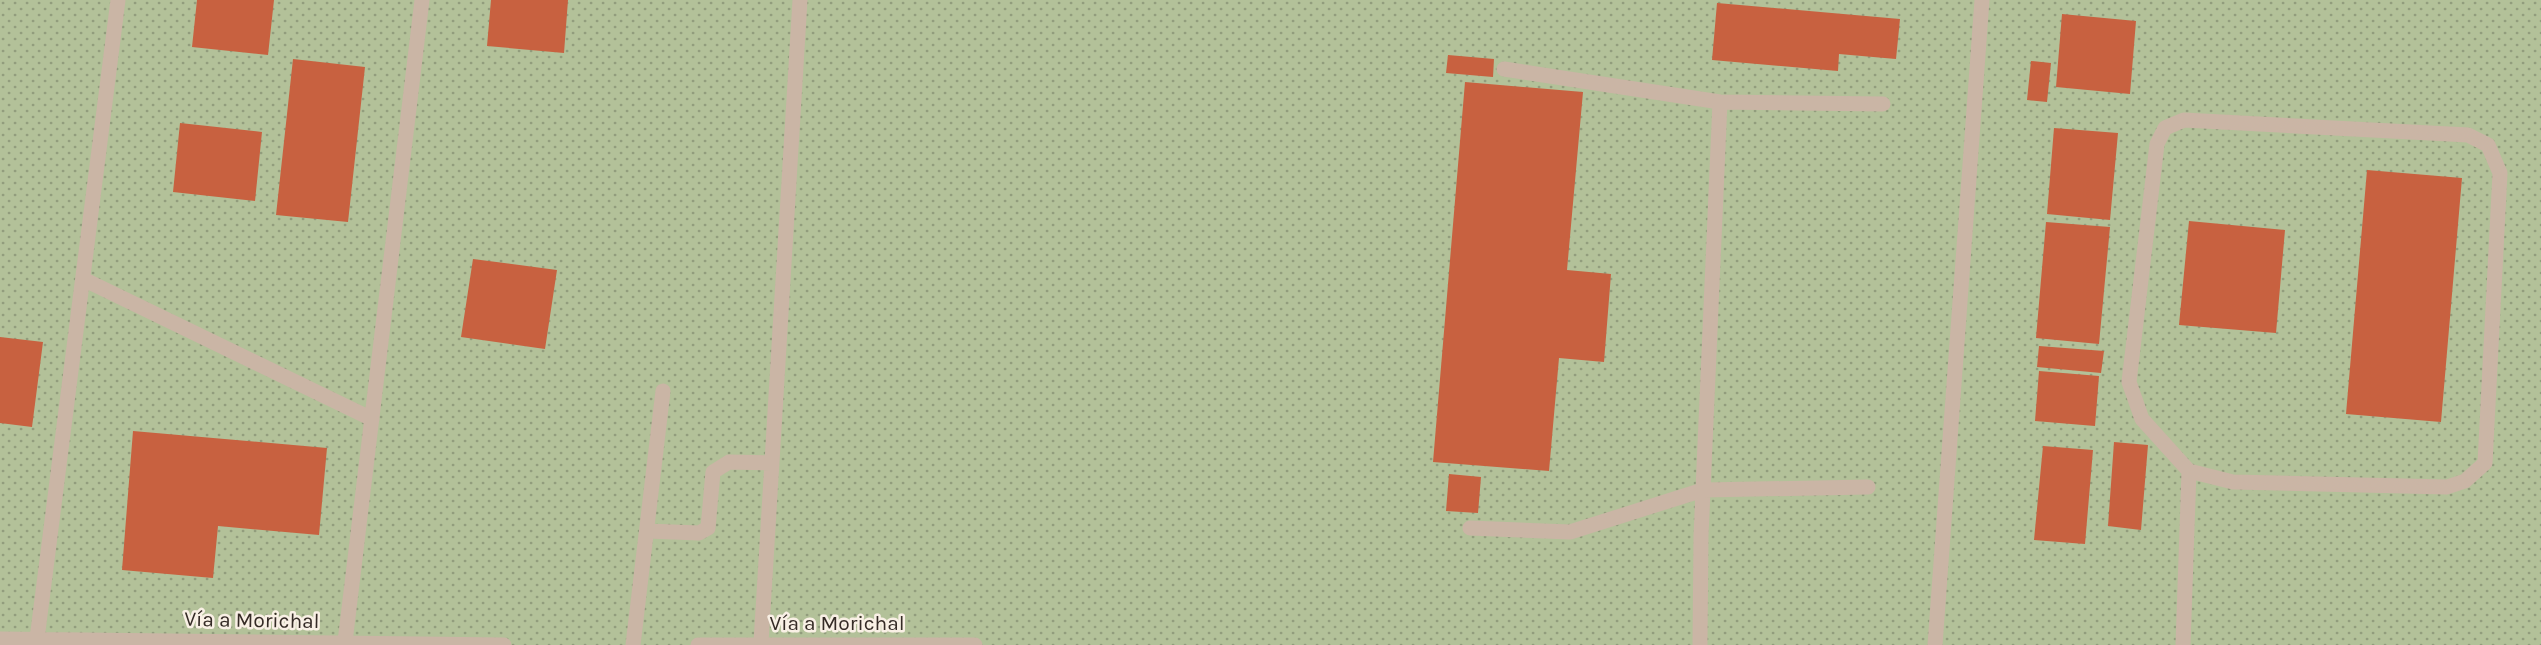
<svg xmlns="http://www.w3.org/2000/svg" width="2541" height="645" font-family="Karla,sans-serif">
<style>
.grass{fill:url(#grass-dots)}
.building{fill:#c86140}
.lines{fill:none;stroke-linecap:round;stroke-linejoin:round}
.minor{stroke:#cab5a5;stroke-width:15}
.labels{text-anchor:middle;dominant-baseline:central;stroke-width:5;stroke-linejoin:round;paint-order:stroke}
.street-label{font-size:21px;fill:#352b26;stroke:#f9f0e5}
</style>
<defs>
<pattern id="grass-dots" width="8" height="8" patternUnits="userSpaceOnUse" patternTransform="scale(1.5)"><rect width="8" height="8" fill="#b3c199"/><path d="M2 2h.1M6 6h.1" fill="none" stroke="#929d7d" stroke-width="1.8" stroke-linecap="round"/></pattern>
</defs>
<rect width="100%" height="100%" fill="#f2e6d9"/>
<!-- grass -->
<path class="grass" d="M0 0H2541V645H0Z"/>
<!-- building -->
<path class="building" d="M197 0H274L268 55 192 47Z
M491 0H568L564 53 487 46Z
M1717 3 1900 19 1896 59 1839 54 1838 71 1712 60Z
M2062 14 2136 21 2130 94 2056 87Z
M1448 55 1494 59 1493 77 1446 73Z
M293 59 365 67 348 222 276 215Z
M2031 61 2051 63 2047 102 2027 100Z
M1465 82 1583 92 1567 270 1611 274 1604 362 1559 358 1549 471 1433 462Z
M180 123 262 132 255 201 173 192Z
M2054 128 2118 133 2110 220 2047 214Z
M2367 170 2462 178 2441 422 2346 414Z
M2189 221 2285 230 2276 333 2179 325Z
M2046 222 2110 227 2099 344 2036 338Z
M473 259 557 270 545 349 461 337Z
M0 337 43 342 32 427 0 423Z
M2039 346 2104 351 2101 373 2037 367Z
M2039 371 2099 376 2095 426 2035 421Z
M133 431 327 448 319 535 218 526 213 578 122 570Z
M2114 442 2148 445 2141 530 2108 526Z
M2043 446 2093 450 2085 544 2034 540Z
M1449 474 1481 477 1478 513 1446 511Z"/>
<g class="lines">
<!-- minor -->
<path class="minor" d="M1504 69 1720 102 1883 104
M2184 120 2468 135 2488 145 2500 173 2485 463 2465 481 2447 487 2233 482 2189 471 2142 419 2129 382 2157 144 2165 128Z
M83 279 372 419
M1470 528 1570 532 1703 490 1868 487
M647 531 699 533 708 528 713 472 729 462 771 463
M0 639 504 645
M37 639 118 0
M345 642 422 0
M761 643 800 0
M633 645 663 391
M698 645H975
M1700 645 1701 536 1720 102
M1935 645 1982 0
M2183 645 2189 471"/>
</g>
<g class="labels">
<!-- street labels -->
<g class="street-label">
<text transform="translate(252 620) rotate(1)">Vía a Morichal</text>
<text x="837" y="623">Vía a Morichal</text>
</g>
</g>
</svg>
